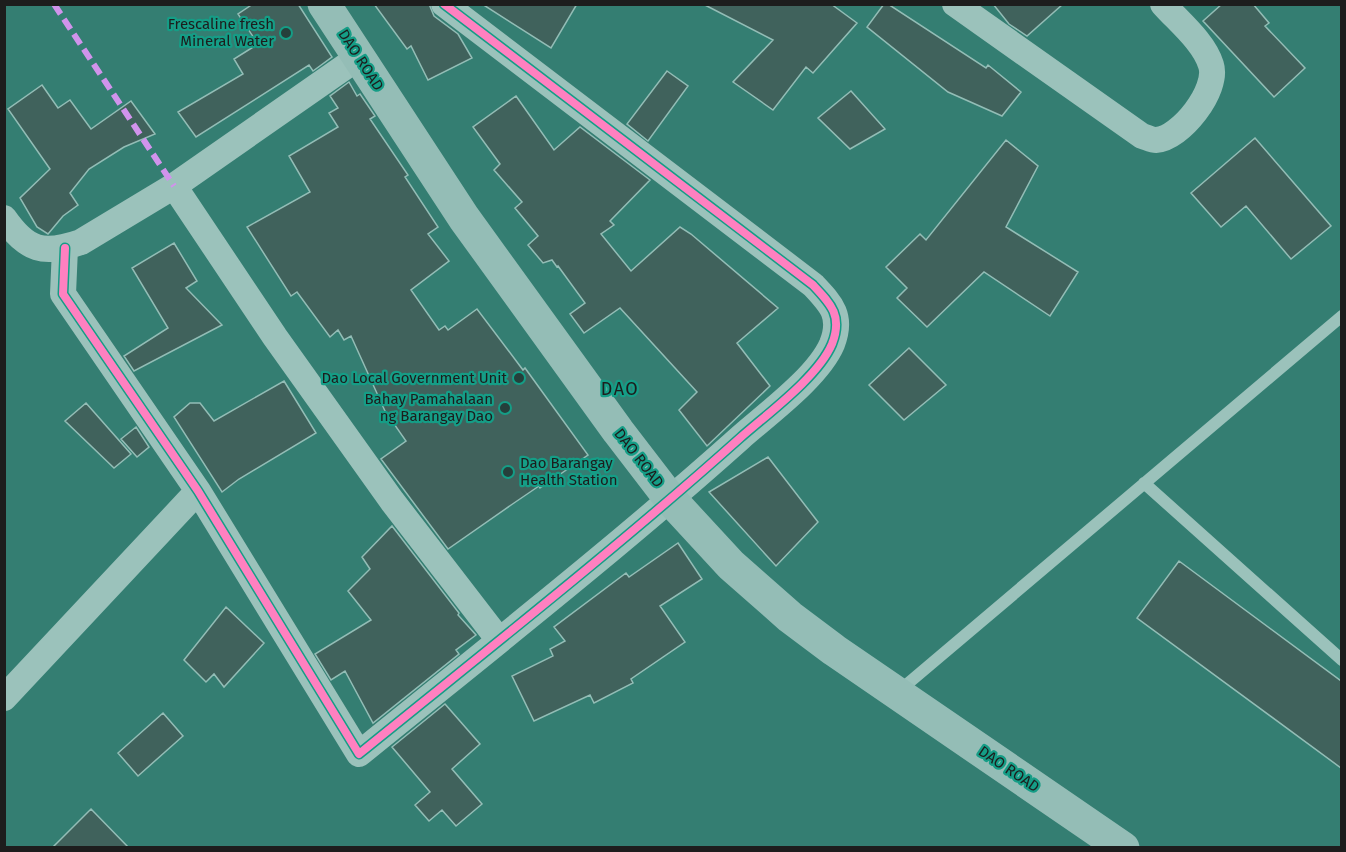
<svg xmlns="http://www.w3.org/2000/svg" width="1346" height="852" font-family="'Fira Sans',sans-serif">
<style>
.building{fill:#40625c;stroke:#93bdb6;stroke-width:1.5}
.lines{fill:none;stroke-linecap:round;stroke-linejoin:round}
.lane{stroke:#9bc2bb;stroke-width:12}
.street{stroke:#9bc2bb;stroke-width:26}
.secondary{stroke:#94bdb6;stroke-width:33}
.quiet{stroke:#d193ec;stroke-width:6;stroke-dasharray:12 6;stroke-linecap:butt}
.cycleway-casing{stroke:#159d86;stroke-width:11}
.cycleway{stroke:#ff80c0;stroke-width:8}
.poi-dot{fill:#253f3b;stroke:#159d86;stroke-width:2}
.labels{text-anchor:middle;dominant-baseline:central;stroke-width:4.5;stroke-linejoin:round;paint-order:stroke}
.poi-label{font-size:15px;fill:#1d1d1d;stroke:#159d86;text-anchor:end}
.street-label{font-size:15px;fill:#1d1d1d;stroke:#159d86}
.quarter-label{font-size:18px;letter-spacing:1.5px;fill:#1d1d1d;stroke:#159d86}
</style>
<rect width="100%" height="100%" fill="#347e72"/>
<!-- building -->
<path class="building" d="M253 4H298L332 57 313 71 309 65 196 137 178 112 243 74 234 59 258 44 238 14Z
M374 4H429L434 16 458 34 472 58 428 80 411 46 407 49Z
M482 4H577L551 48Z
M703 4H831L857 23 813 73 806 67 773 110 733 82 773 40Z
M884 4H888L986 68 988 65 1021 92 1002 116 948 92 867 27Z
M993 4H1063L1027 36 1009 24Z
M1222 4H1253L1269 23 1265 26 1305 68 1274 97 1203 21Z
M667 71 688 86 648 141 627 124Z
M349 82 357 96 360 94 375 116 370 119 408 175 405 177 438 227 428 234 449 261 411 290 439 330 445 326 448 330 477 309 523 370 525 368 588 455 540 488 539 486 514 503 448 549 381 459 406 441 385 411 351 336 344 340 338 330 330 337 297 292 291 296 247 227 310 192 289 156 338 127 329 113 338 108 330 96Z
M42 85 58 108 70 100 91 129 131 101 155 134 124 147 89 169 70 193 78 205 63 216 48 234 37 227 20 198 50 169 8 109Z
M851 91 885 129 850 149 818 118Z
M516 96 554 150 580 127 650 180 610 221 614 225 601 234 631 271 680 227 691 234 778 308 737 343 770 386 707 446 679 410 697 392 620 308 584 333 570 314 585 303 558 266 557 267 552 260 543 263 528 245 538 236 515 208 522 202 494 170 500 164 473 127Z
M1255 138 1331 226 1291 259 1246 206 1221 227 1191 193Z
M1006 140 1038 166 1006 227 1078 272 1050 316 984 272 927 327 897 298 907 288 886 267 920 234 926 240Z
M174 243 197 281 186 288 222 325 134 371 124 356 168 328 132 268Z
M909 348 946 385 904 420 869 385Z
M284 381 316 433 239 479 222 492 174 417 190 403H200L214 421Z
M86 403 131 454 114 468 65 421Z
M136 427 149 447 137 457 121 439Z
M768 457 818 522 776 566 709 492Z
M392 526 459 613 458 615 476 635 456 650 459 654 373 723 345 671 331 680 315 654 371 620 348 591 370 569 362 557Z
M678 543 702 579 660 606 685 642 631 679 633 683 594 703 590 695 534 721 512 676 553 656 550 649 565 641 554 627 626 573 629 577Z
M1179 561 1341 681V768L1137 618Z
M226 607 264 643 224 687 214 674 206 682 184 660Z
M445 704 480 744 452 769 482 804 456 826 442 810 429 821 415 805 430 792 392 747Z
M163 713 183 736 138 776 118 753Z
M91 809 129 848H52Z"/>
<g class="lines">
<!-- lane -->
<path class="lane" d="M1144 483 1342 660
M899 691 1342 316"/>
<!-- street -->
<path class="street" d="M955 4 1142 136C1146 137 1152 140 1156 140 1180 139 1219 90 1211 65 1204 42 1179 22 1163 4
M174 186 275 337 392 501 499 640
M4 218C27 251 43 255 81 242L174 186 359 57
M65 248 63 294 198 491 359 754C487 650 617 548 740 438 767 414 818 377 832 344 843 316 831 304 813 285L444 4
M4 698 198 491"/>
<!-- secondary -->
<path class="secondary" d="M324 4 464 218 618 431 671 500 731 565 790 617 834 650 1123 848"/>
<!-- quiet -->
<path class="quiet" d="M54 4 174 186"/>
<defs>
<path id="cycleway" d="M65 248 63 294 198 491 359 754C487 650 617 548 740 438 767 414 818 377 832 344 843 316 831 304 813 285L444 4"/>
</defs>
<!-- cycleway casing -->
<use href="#cycleway" class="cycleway-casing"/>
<!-- cycleway -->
<use href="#cycleway" class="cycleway"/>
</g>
<!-- markers -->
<g class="poi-dot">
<circle cx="286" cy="33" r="6"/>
<circle cx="519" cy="378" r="6"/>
<circle cx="505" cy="408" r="6"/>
<circle cx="508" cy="472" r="6"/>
</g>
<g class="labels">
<!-- poi labels -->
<g class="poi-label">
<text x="274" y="24">Frescaline fresh<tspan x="274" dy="17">Mineral Water</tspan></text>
<text x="507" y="378">Dao Local Government Unit</text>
<text x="493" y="399">Bahay Pamahalaan<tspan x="493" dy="17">ng Barangay Dao</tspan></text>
<text x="520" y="463" text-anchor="start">Dao Barangay<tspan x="520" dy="17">Health Station</tspan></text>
</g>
<!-- street labels -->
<g class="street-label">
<text transform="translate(361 60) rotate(57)">DAO ROAD</text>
<text transform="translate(639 458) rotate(52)">DAO ROAD</text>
<text transform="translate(1009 769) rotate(34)">DAO ROAD</text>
</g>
<!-- quarter labels -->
<g class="quarter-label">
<text x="620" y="389">DAO</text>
</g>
</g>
<!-- border -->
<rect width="1346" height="852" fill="none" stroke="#1d1d1d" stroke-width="12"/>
</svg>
